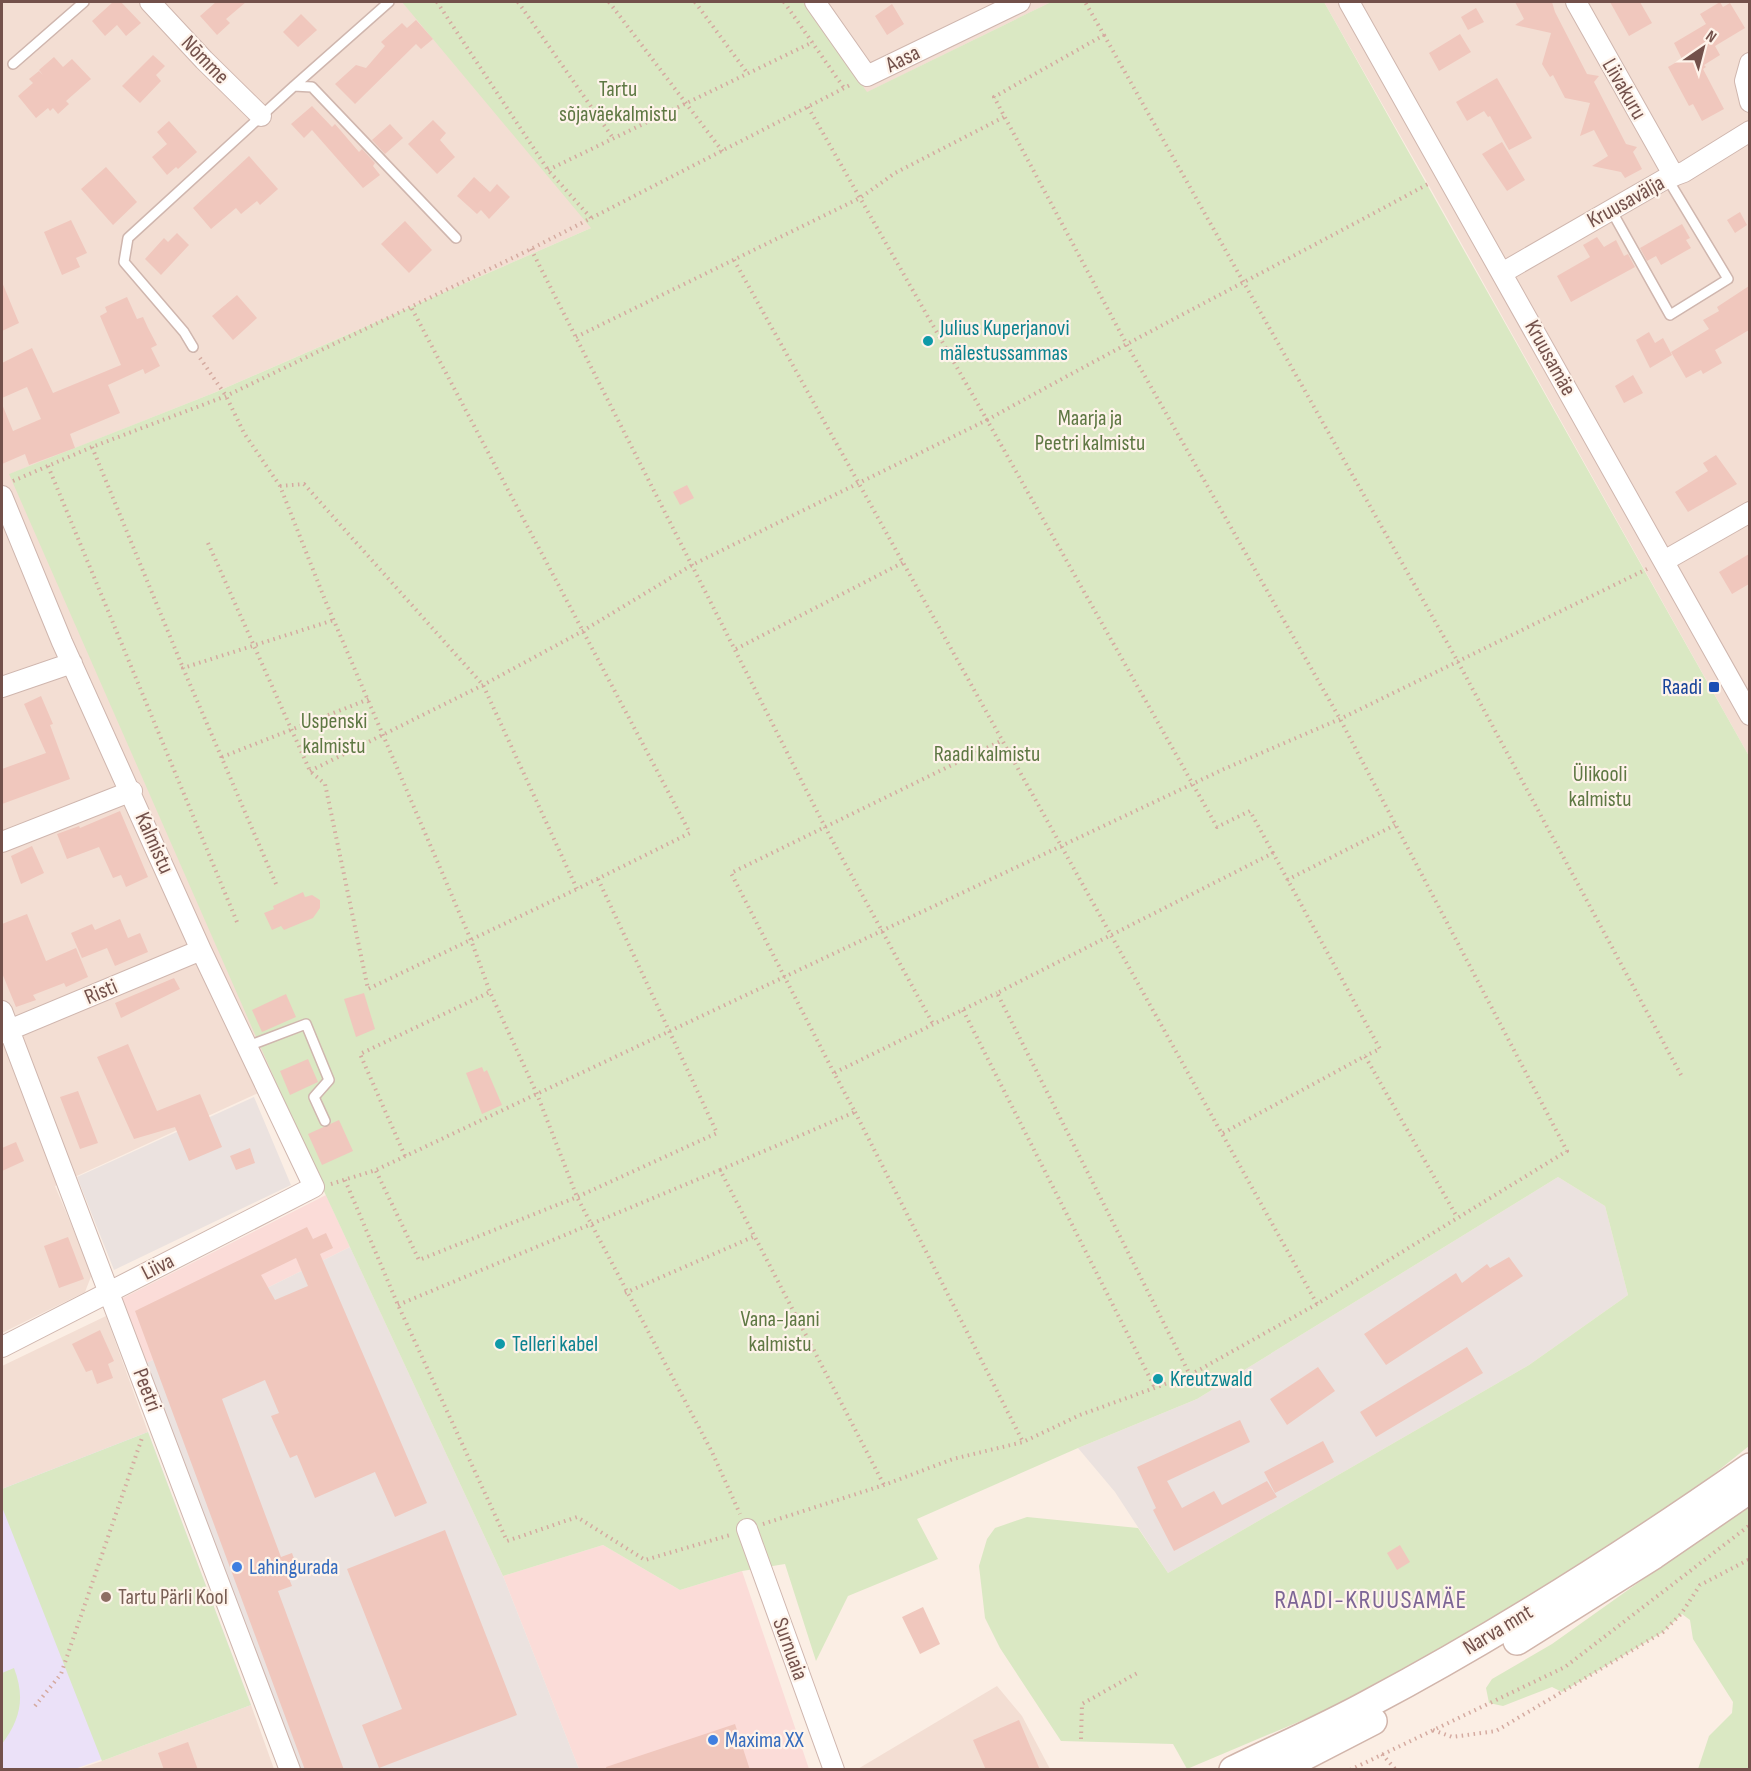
<svg xmlns="http://www.w3.org/2000/svg" width="1751" height="1771" font-family="'Sofia Sans Condensed',sans-serif">
<style>
.residential{fill:#f3ded3}
.commercial{fill:#fbdcd8}
.industrial{fill:#ebe2df}
.education{fill:#ebe1f8}
.green{fill:#dae8c3}
.building{fill:#f0c7bd;fill-rule:evenodd}
.lines{fill:none;stroke-linecap:round;stroke-linejoin:round}
.service-casing{stroke:#cfb6ae;stroke-width:12}
.minor-casing{stroke:#cfb6ae;stroke-width:22}
.secondary-casing{stroke:#d1b5ab;stroke-width:30}
.path{stroke:#d5aaa0;stroke-width:4;stroke-dasharray:1.5 4.5;stroke-linecap:butt}
.service{stroke:#fff;stroke-width:9}
.minor{stroke:#fff;stroke-width:20}
.secondary{stroke:#fff;stroke-width:27}
.culture-dot{fill:#0f9aa8;stroke:#fef3ea;stroke-width:2}
.transit-dot{fill:#1a4fb4;stroke:#fef3ea;stroke-width:2}
.shop-dot{fill:#3f7fe0;stroke:#fef3ea;stroke-width:2}
.education-dot{fill:#8d6e63;stroke:#fef3ea;stroke-width:2}
.labels{text-anchor:middle;dominant-baseline:central;stroke-width:4.5;stroke-linejoin:round;paint-order:stroke}
.street-label{font-size:22px;fill:#73514b;stroke:#fef3ea}
.park-label{font-size:22px;fill:#5e7843;stroke:#fef3ea}
.culture-label{font-size:22px;fill:#0d838f;stroke:#fef3ea;text-anchor:start}
.transit-label{font-size:22px;fill:#164399;stroke:#fef3ea;text-anchor:end}
.shop-label{font-size:22px;fill:#366cbe;stroke:#fef3ea;text-anchor:start}
.education-label{font-size:22px;fill:#785e54;stroke:#fef3ea;text-anchor:start}
.quarter-label{font-size:26px;letter-spacing:1.5px;fill:#7d6696;stroke:#fef3ea}
</style>
<rect width="100%" height="100%" fill="#fbeee4"/>
<!-- residential -->
<path class="residential" d="M2 2H1051L591 228 216 392 10 474 278 1084 55 1186 92 1274 85 1292 2 1333Z
M1324 2H1749V756L1428 184Z
M106 1316 148 1432 2 1489V1366Z
M997 1686 1022 1716 1050 1769 856 1770Z
M251 1705 274 1769 75 1770 102 1761Z"/>
<!-- commercial -->
<path class="commercial" d="M326 1195 350 1247 267 1288 194 1342 146 1363 121 1299Z
M603 1545 680 1590 742 1571 809 1769H579L503 1576Z"/>
<!-- industrial -->
<path class="industrial" d="M254 1097 291 1185 114 1270 77 1177Z
M1558 1177 1605 1206 1628 1295 1529 1365 1168 1573 1115 1492 1078 1448 1197 1399Z
M350 1247 503 1576 579 1769H299L146 1363 194 1342 267 1288Z"/>
<!-- education -->
<path class="education" d="M148 1432 251 1705 75 1769 2 1770V1489Z"/>
<!-- green -->
<path class="green" d="M402 2H803L867 92 1051 2H1324L1749 756V1446L1694 1490 1564 1577 1427 1656 1322 1712 1187 1769 1173 1744 1061 1741 1000 1648 985 1618 979 1566 987 1539 995 1528 1027 1517 1138 1528 1168 1573 1529 1365 1628 1295 1605 1206 1558 1177 1197 1399 1078 1448 917 1519 938 1559 848 1596 816 1661 785 1564 742 1571 680 1590 603 1545 503 1576 322 1187 9 474 216 392 591 228Z
M148 1432 251 1705 102 1761 2 1507V1489Z
M1749 1504V1769H1698L1709 1736 1732 1713 1733 1702 1693 1639 1690 1620 1682 1614 1663 1632 1562 1692 1552 1687 1503 1706 1489 1703 1486 1688 1492 1679 1552 1644Z
M14 1668C25 1697 21 1719 2 1744V1673Z"/>
<!-- building -->
<path class="building" d="M113 2H121L141 23 126 36 117 25 105 36 92 21Z
M216 2H246L226 19 230 23 217 35 200 16Z
M1515 2H1552L1555 12 1587 74 1599 76 1594 82 1626 144 1637 147 1633 152 1642 169 1625 178 1621 172 1592 166 1608 156 1594 130 1580 136 1590 103 1565 98 1553 75 1550 77 1542 64 1551 33 1515 25 1524 19Z
M1610 2H1640L1652 23 1629 36Z
M1720 2 1723 7 1730 3 1745 28 1715 46 1720 55 1704 65 1706 67 1703 69 1724 109 1702 121 1693 104 1689 106 1668 67 1682 59 1674 43 1706 24 1700 14Z
M892 4 904 24 887 35 875 16Z
M1476 8 1484 22 1468 30 1461 17Z
M301 14 317 30 298 47 283 32Z
M416 20 433 39 421 49 416 44 355 104 335 84 356 65 366 68 385 46 381 42 402 23 407 28Z
M1460 34 1471 52 1439 71 1429 53Z
M153 55 165 66 156 75 161 81 140 103 122 86Z
M54 57 63 67 72 59 91 79 66 101 69 104 58 114 53 108 50 111 48 108 36 118 18 96 33 83 29 79 39 71 43 75 39 70Z
M1497 78 1532 138 1509 150 1490 116 1488 117 1484 111 1467 121 1456 102Z
M312 106 332 127 335 124 359 152 362 149 375 163 373 166 380 175 363 188 312 130 304 138 291 124Z
M433 120 446 133 440 140 455 157 437 174 408 144Z
M169 121 197 152 178 169 176 167 167 175 152 157 167 144 157 132Z
M390 124 403 138 385 154 372 140Z
M1502 142 1525 180 1507 191 1482 154Z
M249 156 278 189 260 205 257 201 241 214 236 208 211 229 193 208Z
M106 167 137 202 113 225 81 189Z
M474 177 490 192 497 184 510 197 489 219 481 210 477 214 457 196Z
M1740 212 1747 225 1735 233 1727 220Z
M71 220 87 253 76 258 80 267 62 275 44 232Z
M405 221 432 250 409 273 381 244Z
M1682 224 1690 238 1686 240 1691 248 1661 265 1656 256 1647 261 1640 248Z
M177 233 189 245 161 275 145 259 164 238 168 242Z
M1597 237 1604 247 1616 240 1624 256 1628 254 1635 267 1571 302 1557 276 1590 257 1583 245Z
M2 282 19 323 2 331Z
M1749 286V330L1715 350 1722 363 1703 374 1701 370 1686 378 1671 352 1709 329 1703 320 1719 311 1717 307Z
M237 295 257 318 233 340 212 316Z
M127 297 137 319 143 317 148 328 157 345 151 348 160 366 145 374 143 369 108 385 120 413 70 434 75 448 29 465 25 454 2 464V404L13 431 41 419 27 387 2 398V363L32 348 53 393 121 365 100 316 107 312 105 307Z
M1649 332 1655 343 1663 338 1672 355 1650 368 1636 340Z
M1633 375 1643 393 1624 403 1615 386Z
M1716 455 1737 484 1688 512 1675 492 1708 471 1703 463Z
M687 485 694 498 680 505 673 492Z
M1749 554V584L1732 594 1719 572Z
M41 696 53 724 50 725 70 779 2 804V769L46 753 24 704Z
M120 811 148 877 126 887 121 875 113 878 99 847 67 859 57 834 79 826 80 828Z
M32 846 44 873 21 884 11 856Z
M303 892 305 897 312 895 320 900V908L313 918 284 930 281 926 272 930 264 913 274 909 273 906Z
M27 914 46 961 76 948 88 977 66 987 64 983 33 995 36 1000 16 1007 2 973V924Z
M120 919 128 938 140 933 148 952 115 966 107 948 82 958 71 933 92 924 95 930Z
M174 978 180 989 121 1018 115 1003Z
M364 993 375 1029 356 1037 344 999Z
M286 994 296 1017 262 1032 252 1010Z
M128 1044 157 1111 200 1094 222 1147 189 1161 175 1127 134 1139 97 1057Z
M308 1059 318 1082 290 1095 280 1071Z
M482 1067 484 1072 487 1070 502 1105 482 1114 466 1073Z
M78 1091 98 1143 80 1149 60 1097Z
M339 1120 353 1151 322 1165 308 1134Z
M16 1142 24 1161 2 1171V1148Z
M250 1148 255 1163 236 1170 230 1156Z
M307 1227 313 1239 326 1233 333 1248 320 1254 427 1503 395 1517 375 1472 315 1498 297 1455 290 1458 271 1416 279 1413 265 1380 222 1399 281 1557 292 1553 297 1567 286 1571 292 1586 278 1591 344 1770H305L135 1311ZM296 1258 308 1286 275 1300 261 1275Z
M68 1237 84 1279 59 1288 44 1246Z
M1509 1257 1523 1276 1386 1365 1364 1334 1456 1273 1462 1283 1487 1264 1490 1268Z
M100 1330 114 1361 108 1364 113 1378 97 1384 92 1370 86 1372 72 1344Z
M1467 1347 1483 1373 1376 1437 1360 1412Z
M1318 1367 1335 1391 1287 1425 1270 1399Z
M1240 1420 1250 1442 1167 1481 1182 1508 1214 1491 1222 1505 1267 1481 1277 1497 1174 1551 1153 1510 1156 1508 1137 1467Z
M1323 1441 1334 1462 1275 1493 1264 1472Z
M445 1530 517 1715 379 1768 362 1725 402 1709 347 1569Z
M1400 1545 1410 1562 1397 1570 1387 1553Z
M923 1607 940 1644 920 1654 902 1617Z
M1019 1720 1040 1770H986L973 1740Z
M735 1724 750 1770H607L606 1767Z
M188 1742 198 1770H164L158 1753Z"/>
<g class="lines">
<defs>
<path id="service" d="M13 64 84 2
M294 86 389 2
M1611 210 1670 315 1728 279 1667 178
M193 347 184 332 124 262 128 238 294 86 312 87 456 238
M248 1046 306 1024 329 1080 314 1097 325 1121"/>
<path id="minor" d="M150 2 204 60 261 116
M815 2 867 76 1020 2
M1349 2 1750 715
M1576 2 1674 176
M1750 63 1745 81 1750 102
M1502 273 1665 179 1684 172 1750 131
M2 496 62 642 201 950 314 1187 2 1347
M1664 561 1750 512
M2 687 72 663
M2 842 132 791
M2 1011 290 1770
M2 1033 201 950
M747 1529 834 1770"/>
<path id="secondary" d="M1517 1641 1654 1555 1750 1489
M1233 1770C1278 1748 1324 1728 1368 1704 1500 1634 1627 1553 1750 1467
M1278 1770 1373 1721"/>
</defs>
<!-- service casing -->
<use href="#service" class="service-casing"/>
<!-- minor casing -->
<use href="#minor" class="minor-casing"/>
<!-- secondary casing -->
<use href="#secondary" class="secondary-casing"/>
<!-- path -->
<path class="path" d="M437 2 548 170 591 218
M518 2 613 138
M609 2 723 152
M695 2 748 74
M784 2 844 88
M1104 35 1458 662 1681 1075
M548 170 813 42
M531 249 825 827 933 1024
M734 260 1317 1304 1567 1151 1340 719 1126 343 994 97 1104 35 1085 2
M576 337 860 198 895 173 1004 117
M200 358 226 396 244 433 280 486 325 600 471 940 490 992 537 1094 577 1197 712 1452 740 1514
M92 447 183 668
M48 466 237 922
M13 481 92 447 226 396 531 249 852 84
M280 486 304 484 483 685 577 889 690 833 411 307
M208 543 310 771 325 784 368 989 577 889
M736 649 904 562
M222 757 369 699
M310 771 483 685 581 632 692 565 987 420 808 107
M1273 853 1250 811 1217 827 987 420C1133 339 1282 263 1428 184
M1287 880 1395 825
M276 884 183 668 334 620
M963 1010 1154 1386
M834 1073 731 873 1003 740
M855 1112 1023 1442
M1223 1133 1365 1056 1457 1217
M405 1156 360 1054 490 992
M720 1170 855 1112 834 1073 997 993
M376 1171 419 1260 577 1197 717 1133 598 879
M345 1180 398 1305 507 1541 577 1517 645 1560 730 1535
M331 1184 376 1170 1224 769 1340 719 1647 569
M625 1293 755 1236
M1317 1304 1190 1375 997 993 1273 853 1380 1049 1365 1056
M398 1305 720 1170 884 1485
M763 1524 884 1485 953 1459 1023 1442 1080 1415 1190 1375
M35 1706 61 1674 143 1435
M1433 1730 1452 1737 1496 1731 1663 1632 1681 1614 1700 1585 1750 1559
M1081 1739 1082 1704 1139 1672
M1382 1754 1396 1770
M1350 1770 1565 1667 1750 1525"/>
<!-- service -->
<use href="#service" class="service"/>
<!-- minor -->
<use href="#minor" class="minor"/>
<!-- secondary -->
<use href="#secondary" class="secondary"/>
</g>
<!-- markers -->
<g class="culture-dot">
<circle cx="928" cy="341" r="6"/>
<circle cx="500" cy="1344" r="6"/>
<circle cx="1158" cy="1379" r="6"/>
</g>
<rect class="transit-dot" x="1708" y="681" width="12" height="12" rx="3"/>
<g class="shop-dot">
<circle cx="237" cy="1567" r="6"/>
<circle cx="713" cy="1740" r="6"/>
</g>
<circle class="education-dot" cx="106" cy="1597" r="6"/>
<g class="labels">
<!-- street labels -->
<g class="street-label">
<text transform="translate(903 59) rotate(-26)">Aasa</text>
<text transform="translate(205 60) rotate(46)">Nõmme</text>
<text transform="translate(1624 89) rotate(60)">Liivakuru</text>
<text transform="translate(1626 202) rotate(-29)">Kruusavälja</text>
<text transform="translate(1550 358) rotate(61)">Kruusamäe</text>
<text transform="translate(154 843) rotate(66)">Kalmistu</text>
<text transform="translate(101 992) rotate(-23)">Risti</text>
<text transform="translate(158 1267) rotate(-27)">Liiva</text>
<text transform="translate(147 1390) rotate(69)">Peetri</text>
<text transform="translate(1498 1630) rotate(-31)">Narva mnt</text>
<text transform="translate(790 1649) rotate(70)">Surnuaia</text>
</g>
<!-- park labels -->
<g class="park-label">
<text x="618" y="89">Tartu<tspan x="618" dy="25">sõjaväekalmistu</tspan></text>
<text x="1090" y="418">Maarja ja<tspan x="1090" dy="25">Peetri kalmistu</tspan></text>
<text x="334" y="721">Uspenski<tspan x="334" dy="25">kalmistu</tspan></text>
<text x="987" y="754">Raadi kalmistu</text>
<text x="1600" y="774">Ülikooli<tspan x="1600" dy="25">kalmistu</tspan></text>
<text x="780" y="1319">Vana-Jaani<tspan x="780" dy="25">kalmistu</tspan></text>
</g>
<!-- culture labels -->
<g class="culture-label">
<text x="940" y="328">Julius Kuperjanovi<tspan x="940" dy="25">mälestussammas</tspan></text>
<text x="512" y="1344">Telleri kabel</text>
<text x="1170" y="1379">Kreutzwald</text>
</g>
<!-- transit labels -->
<g class="transit-label">
<text x="1702" y="687">Raadi</text>
</g>
<!-- shop labels -->
<g class="shop-label">
<text x="249" y="1567">Lahingurada</text>
<text x="725" y="1740">Maxima XX</text>
</g>
<!-- education labels -->
<g class="education-label">
<text x="118" y="1597">Tartu Pärli Kool</text>
</g>
<!-- quarter labels -->
<g class="quarter-label">
<text x="1371" y="1600">RAADI-KRUUSAMÄE</text>
</g>
</g>
<!-- border -->
<rect width="1751" height="1771" fill="none" stroke="#73514b" stroke-width="6"/>
<!-- north arrow -->
<g transform="translate(1703 48) rotate(35)" stroke="#fef3ea" stroke-width="4.5" paint-order="stroke">
<path d="M0-4.5L10 22L0 15L-10 22Z" fill="#73514b"/>
<text y="-9" font-size="16" font-weight="bold" text-anchor="middle" fill="#73514b">N</text>
</g>
</svg>
